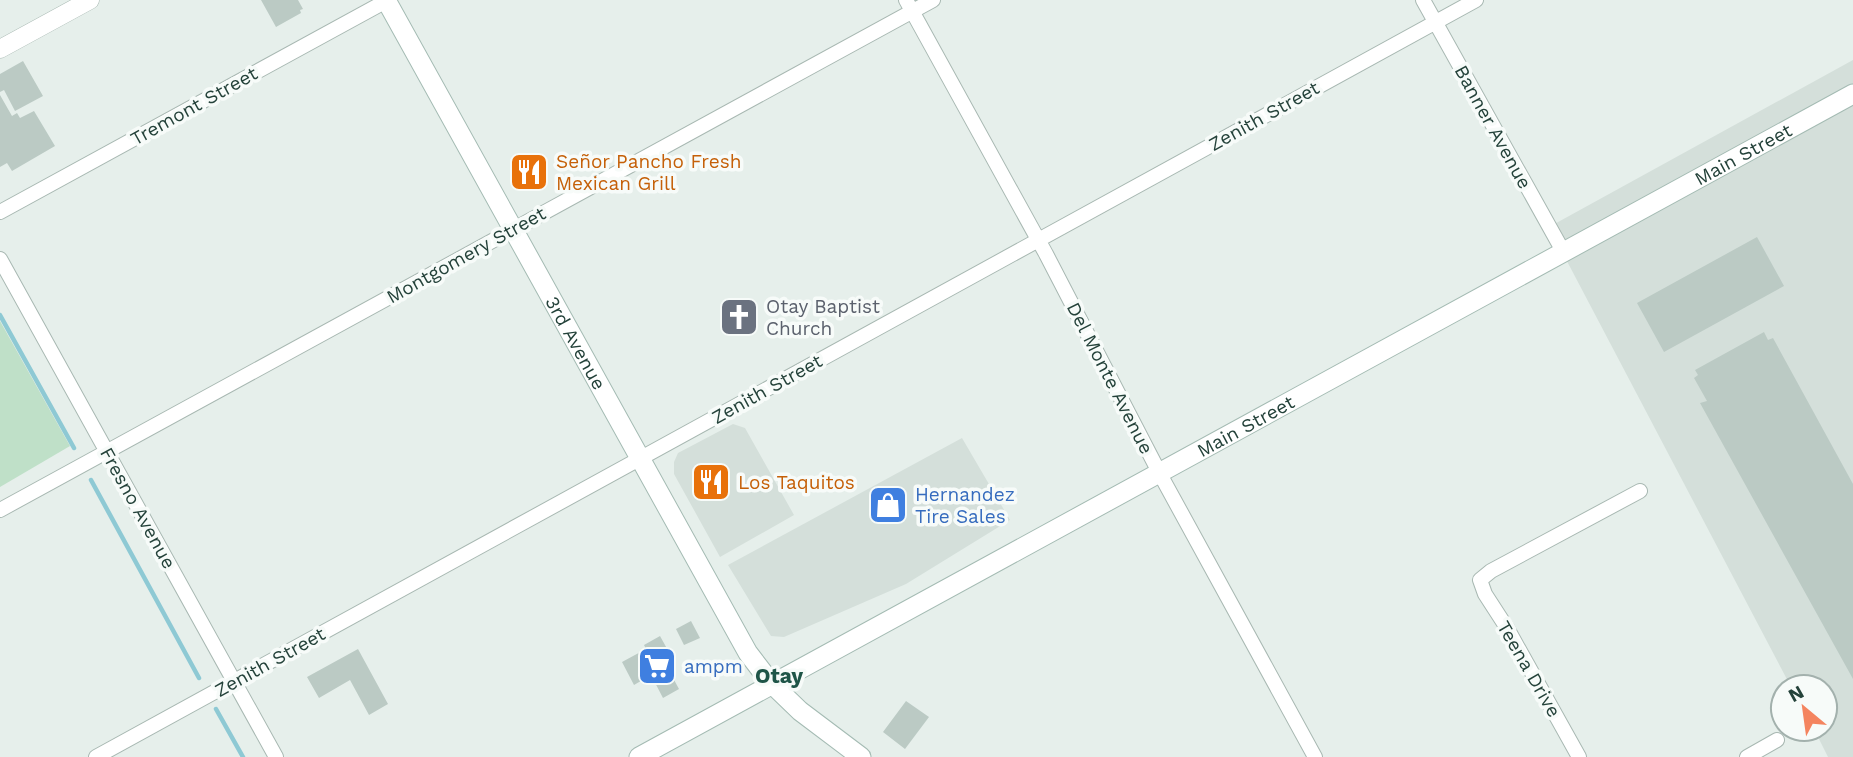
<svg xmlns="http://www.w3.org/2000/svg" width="1853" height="757" font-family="'Work Sans',sans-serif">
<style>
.built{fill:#d4dfda}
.green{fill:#bfe0c8}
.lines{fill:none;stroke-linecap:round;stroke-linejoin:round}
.stream{stroke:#8ec9d4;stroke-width:4.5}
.building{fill:#bbcac4}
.minor-casing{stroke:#a8b8b2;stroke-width:16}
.tertiary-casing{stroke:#a8b8b2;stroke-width:19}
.secondary-casing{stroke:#a4bbb3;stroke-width:21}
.minor{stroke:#fff;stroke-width:14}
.tertiary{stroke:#fff;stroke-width:18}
.secondary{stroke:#fff;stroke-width:19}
.labels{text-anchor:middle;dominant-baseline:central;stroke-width:7;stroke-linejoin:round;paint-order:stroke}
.street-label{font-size:19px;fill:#24423a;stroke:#f7fbf9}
.food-label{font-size:19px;fill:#c56008;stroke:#f7fbf9;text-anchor:start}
.worship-label{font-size:19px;fill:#5b616d;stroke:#f7fbf9;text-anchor:start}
.shop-label{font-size:19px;fill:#366cbe;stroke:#f7fbf9;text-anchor:start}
.neighbourhood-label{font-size:21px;font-weight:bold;fill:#1f5548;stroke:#f7fbf9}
</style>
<rect width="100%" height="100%" fill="#e6efeb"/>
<!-- built -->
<path class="built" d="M1853 60V757H1828L1814 729H1825V687H1791L1549 227Z
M733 424 745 428 794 515 720 557 674 474V462L678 453Z
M962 438 1010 520 906 584 784 637 771 636 728 565Z"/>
<!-- green -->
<path class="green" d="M0 321 70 446 0 487Z"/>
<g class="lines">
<!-- stream -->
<path class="stream" d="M0 315 74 448
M91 480 199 678
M216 709 243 757"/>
</g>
<!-- building -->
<path class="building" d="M261 0H298L303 9 300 10 301 13 276 27Z
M23 61 43 96 15 111 4 90 0 92V74Z
M0 95 12 116 17 113 20 118 34 111 55 146 12 171 7 163 0 167Z
M1757 237 1784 286 1664 352 1637 303Z
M1764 332 1768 340 1773 338 1853 484V679L1700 403 1707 401 1694 378 1698 375 1695 370Z
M716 466 727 487 705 498 694 478Z
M691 621 700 638 684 645 676 629Z
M660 636 675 663 667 667 679 689 663 698 651 675 634 685 622 662 646 649 644 645Z
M358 649 388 704 369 715 350 680 319 698 307 677Z
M906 701 929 717 905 749 883 732Z"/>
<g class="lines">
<defs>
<path id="minor" d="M906 0 1046 254 1160 474 1315 757
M1423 0 1564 253
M0 212 388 0
M0 259 276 757
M0 510 933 0
M96 757 1476 0
M1579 757 1507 628 1485 594 1480 580 1491 571 1640 491
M1747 757 1777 740"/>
<path id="tertiary" d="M0 49 90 0"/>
<g id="secondary">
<path id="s1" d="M386 0 748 653 771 683 800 711 861 757"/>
<path id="s2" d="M639 757 1853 94"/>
</g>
</defs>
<!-- minor casing -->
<use href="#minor" class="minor-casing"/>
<!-- tertiary casing -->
<use href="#tertiary" class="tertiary-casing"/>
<!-- secondary casing -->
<use href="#secondary" class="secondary-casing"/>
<!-- minor -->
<use href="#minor" class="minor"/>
<!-- tertiary -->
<use href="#tertiary" class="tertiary"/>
<!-- secondary -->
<use href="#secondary" class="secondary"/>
</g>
<!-- icons -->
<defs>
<symbol id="restaurant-square" viewBox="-11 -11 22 22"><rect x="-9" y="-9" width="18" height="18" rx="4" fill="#e8710a" stroke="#f7fbf9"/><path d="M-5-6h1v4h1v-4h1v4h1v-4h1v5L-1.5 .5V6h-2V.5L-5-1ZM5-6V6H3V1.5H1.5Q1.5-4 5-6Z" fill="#fff"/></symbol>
<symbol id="church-square" viewBox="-11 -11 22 22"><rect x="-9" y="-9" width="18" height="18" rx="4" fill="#6b7280" stroke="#f7fbf9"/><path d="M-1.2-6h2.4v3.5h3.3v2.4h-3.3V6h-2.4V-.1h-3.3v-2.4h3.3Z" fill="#fff"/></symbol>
<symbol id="shop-square" viewBox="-11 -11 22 22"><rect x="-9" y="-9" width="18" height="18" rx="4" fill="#3f7fe0" stroke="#f7fbf9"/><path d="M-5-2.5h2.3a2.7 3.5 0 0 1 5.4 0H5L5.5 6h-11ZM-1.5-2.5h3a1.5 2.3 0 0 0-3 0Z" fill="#fff"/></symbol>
<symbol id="supermarket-square" viewBox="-11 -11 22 22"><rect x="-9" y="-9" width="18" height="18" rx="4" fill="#3f7fe0" stroke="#f7fbf9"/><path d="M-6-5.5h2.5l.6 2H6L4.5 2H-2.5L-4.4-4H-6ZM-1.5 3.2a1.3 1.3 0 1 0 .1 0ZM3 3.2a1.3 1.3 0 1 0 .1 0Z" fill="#fff"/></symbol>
</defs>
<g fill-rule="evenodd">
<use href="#restaurant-square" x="507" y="150" width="44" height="44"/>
<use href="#church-square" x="717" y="295" width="44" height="44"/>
<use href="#restaurant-square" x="689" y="460" width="44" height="44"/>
<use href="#shop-square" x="866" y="483" width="44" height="44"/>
<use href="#supermarket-square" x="635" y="644" width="44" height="44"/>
</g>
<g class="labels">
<!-- street labels -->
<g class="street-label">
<text transform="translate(194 106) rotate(-29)">Tremont Street</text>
<text transform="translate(1264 116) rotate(-29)">Zenith Street</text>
<text transform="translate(1493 127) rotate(61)">Banner Avenue</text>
<text stroke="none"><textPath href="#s2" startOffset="1258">Main Street</textPath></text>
<text transform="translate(466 255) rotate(-29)">Montgomery Street</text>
<text stroke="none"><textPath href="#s1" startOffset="392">3rd Avenue</textPath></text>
<text transform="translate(1110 378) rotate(63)">Del Monte Avenue</text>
<text transform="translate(767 389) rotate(-29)">Zenith Street</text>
<text stroke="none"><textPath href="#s2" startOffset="691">Main Street</textPath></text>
<text transform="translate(138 508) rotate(61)">Fresno Avenue</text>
<text transform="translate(270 662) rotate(-29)">Zenith Street</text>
<text transform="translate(1529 669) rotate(60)">Teena Drive</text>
</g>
<!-- food labels -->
<g class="food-label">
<text x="556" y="161">Señor Pancho Fresh<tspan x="556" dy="22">Mexican Grill</tspan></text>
<text x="738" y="482">Los Taquitos</text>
</g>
<!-- worship labels -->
<g class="worship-label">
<text x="766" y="306">Otay Baptist<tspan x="766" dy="22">Church</tspan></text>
</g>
<!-- shop labels -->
<g class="shop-label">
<text x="915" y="494">Hernandez<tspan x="915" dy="22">Tire Sales</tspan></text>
<text x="684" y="666">ampm</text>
</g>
<!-- neighbourhood labels -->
<g class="neighbourhood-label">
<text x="779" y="675">Otay</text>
</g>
</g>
<!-- north arrow -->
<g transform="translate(1804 708) rotate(331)"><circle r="33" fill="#f7fbf9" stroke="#a3b1ad" stroke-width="2"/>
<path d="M0-5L12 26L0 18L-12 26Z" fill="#f4845f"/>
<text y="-10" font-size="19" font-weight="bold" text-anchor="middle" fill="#24423a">N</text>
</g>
</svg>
